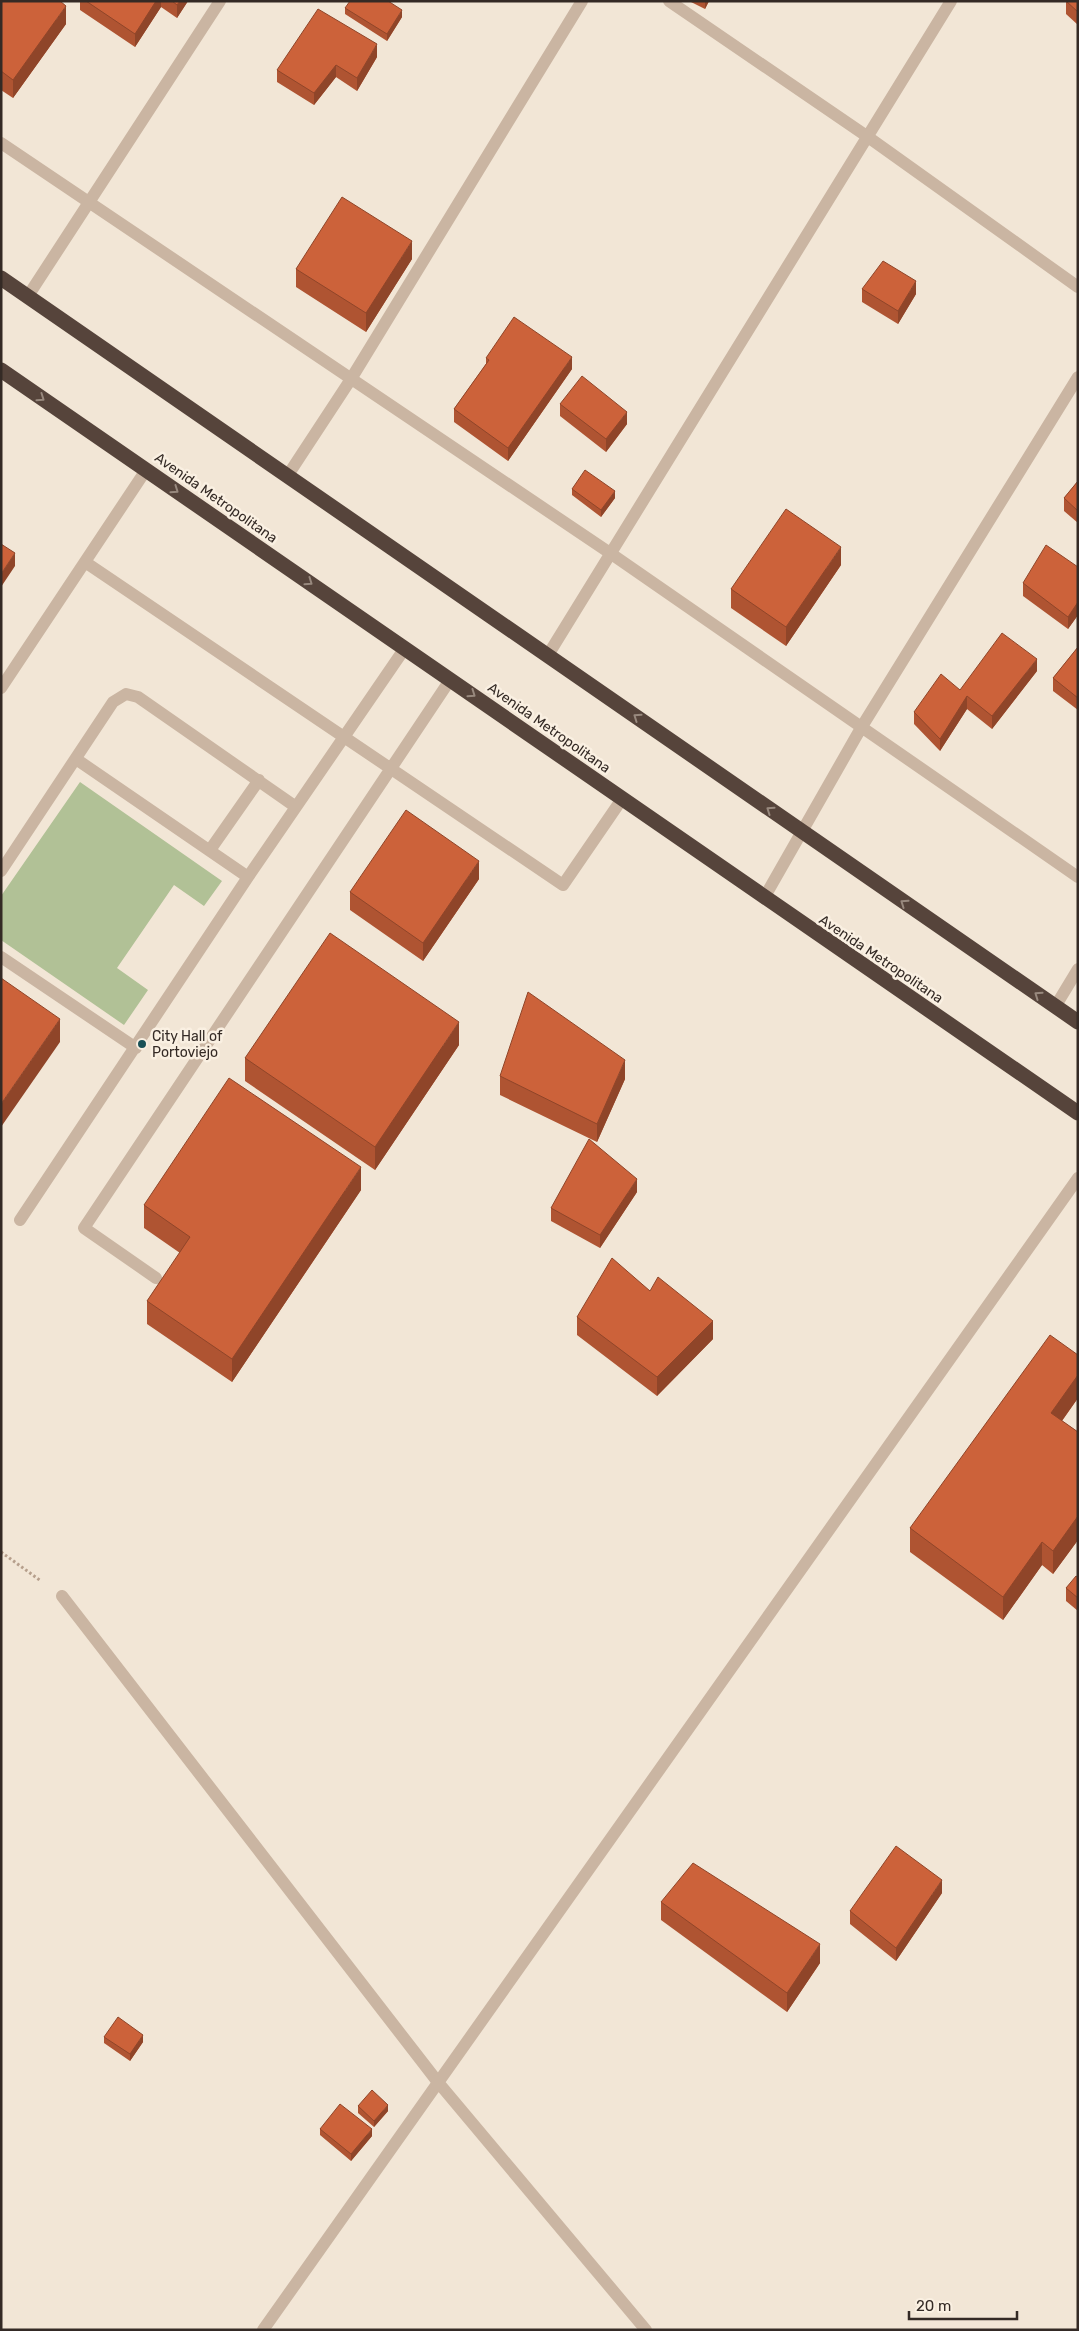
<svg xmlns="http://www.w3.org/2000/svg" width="1079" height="2331" font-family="Rubik,sans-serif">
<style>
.green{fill:#b1c196}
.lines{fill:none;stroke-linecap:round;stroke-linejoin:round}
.path{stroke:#b69f8c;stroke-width:3;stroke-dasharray:2.5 2.5;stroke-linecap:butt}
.lane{stroke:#cab5a2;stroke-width:12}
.street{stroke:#cab5a2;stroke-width:12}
.highway{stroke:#56443b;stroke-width:15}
.wall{fill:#af5432}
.shaded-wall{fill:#8f4529}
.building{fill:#cc623a;stroke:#8f4529}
.oneway{stroke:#98897e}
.poi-dot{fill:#195157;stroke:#faf0e2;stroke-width:2}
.labels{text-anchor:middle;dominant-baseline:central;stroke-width:5;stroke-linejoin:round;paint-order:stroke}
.street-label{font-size:14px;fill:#342a25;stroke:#faf0e2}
.poi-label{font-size:14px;fill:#342a25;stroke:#faf0e2;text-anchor:start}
</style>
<rect width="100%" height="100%" fill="#f2e6d6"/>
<!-- green -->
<path class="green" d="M80 782 222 881 204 906 174 885 117 968 148 990 124 1025 1 940V896Z"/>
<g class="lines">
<!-- path -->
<path class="path" d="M1 1552 41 1581"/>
<!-- lane -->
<path class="lane" d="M85 562 563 885 622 799
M1 688 146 470
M76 759 248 877
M210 850 259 780
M1 871 113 702 126 694 138 697 296 807
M1 957 136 1048
M20 1220 248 877 405 648
M156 1278 84 1228 450 680
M62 1596 437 2081"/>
<!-- street -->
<path class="street" d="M669 1 868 137 1078 287
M1 143 610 553 1078 877
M28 296 220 1
M288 475 351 379 582 1
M548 655 951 1
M764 898 861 728 1078 377
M1055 1007 1078 969
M437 2081 646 2330
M263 2330 1078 1178"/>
<!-- highway -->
<path class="highway" d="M1 278 1078 1022
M1 370 1078 1113"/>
</g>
<!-- wall -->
<path class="wall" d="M1 1 66 24 13 98 1 90Z
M80 1H188L177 18 161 7 135 47 80 10Z
M689 1H709L705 9Z
M1066 1H1078V25L1066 14Z
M345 8 402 17 387 41 345 14Z
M377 57 357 91 336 77 314 105 277 82V70Z
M412 259 366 332 296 287V269Z
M862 289 916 294 898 324 862 302Z
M486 358 572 369 508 461 454 422V409L486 364Z
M560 404 627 424 606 452 560 416Z
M1078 481V523L1064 511V498Z
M572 489 615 498 601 517 572 495Z
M841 565 786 646 731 608V589Z
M1078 567V615L1068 629 1023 596V583Z
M1078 647V710L1053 691V678Z
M1037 671 992 729 967 709 940 751 914 724V712L960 690Z
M479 879 423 961 350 910V892Z
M459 1045 375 1170 245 1081V1058Z
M500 1076 625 1079 597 1142 500 1095Z
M361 1190 232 1382 147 1324V1301L180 1253 144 1228V1205Z
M637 1192 600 1248 551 1221V1208Z
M650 1291 713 1339 657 1396 577 1335V1317Z
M1078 1355V1398L1062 1421 1078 1432V1540L1053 1574 1042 1565 1003 1620 910 1552V1528Z
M1078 1577V1611L1066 1601V1588Z
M942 1893 896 1961 850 1924V1911Z
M661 1902 820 1963 787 2012 661 1920Z
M104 2037 143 2042 130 2061 104 2043Z
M358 2106 388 2111 374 2127 358 2113Z
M320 2129 372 2136 351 2161 320 2135Z"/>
<!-- shaded-wall -->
<path class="shaded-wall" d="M156 1H161V7L135 47V34Z
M180 1H188L177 18V5Z
M705 1H709L705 9Z
M66 6V24L13 98V80Z
M402 10V17L387 41V34Z
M377 44V57L357 91V78Z
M336 65V77L314 105V93Z
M412 241V259L366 332V313Z
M916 281V294L898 324V311Z
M572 357V369L508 461V448Z
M627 412V424L606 452V439Z
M615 491V498L601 517V510Z
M841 547V565L786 646V627Z
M15 553V566L1 587V574Z
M1078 602V615L1068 629V617Z
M1037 659V671L992 729V716Z
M967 696V709L940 751V739Z
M479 861V879L423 961V943Z
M60 1019V1042L1 1127V1104Z
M459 1022V1045L375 1170V1147Z
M625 1060V1079L597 1142V1124Z
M361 1167V1190L232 1382V1359Z
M637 1179V1192L600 1248V1235Z
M713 1321V1339L657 1396V1377Z
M1078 1375V1398L1051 1436V1413Z
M1078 1516V1540L1053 1574V1551Z
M1042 1542V1565L1003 1620V1597Z
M942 1880V1893L896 1961V1948Z
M820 1944V1963L787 2012V1993Z
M143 2035V2042L130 2061V2054Z
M388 2105V2111L374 2127V2121Z
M372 2129V2136L351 2161V2154Z"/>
<!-- building -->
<path class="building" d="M1 1H60L66 6 13 80 1 71Z
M86 1H156L135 34Z
M172 1H180L177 5Z
M350 1H388L402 10 387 34 345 8Z
M1066 1H1078V12Z
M318 9 377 44 357 78 336 65 314 93 277 70Z
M342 197 412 241 366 313 296 269Z
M883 261 916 281 898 311 862 289Z
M514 317 572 357 508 448 454 409 489 360 486 358Z
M582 376 627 412 606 439 560 404Z
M585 470 615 491 601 510 572 489Z
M1078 481V511L1064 498Z
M786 509 841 547 786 627 731 589Z
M1 544 15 553 1 574Z
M1046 545 1078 567V602L1068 617 1023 583Z
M1002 633 1037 659 992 716 967 696 940 739 914 712 941 674 960 690Z
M1078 647V698L1053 678Z
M406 810 479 861 423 943 350 892Z
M330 933 459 1022 375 1147 245 1058Z
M1 978 60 1019 1 1104Z
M528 992 625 1060 597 1124 500 1076Z
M229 1078 361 1167 232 1359 147 1301 190 1237 144 1205Z
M589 1139 637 1179 600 1235 551 1208Z
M612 1258 650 1291 658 1277 713 1321 657 1377 577 1317Z
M1050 1335 1078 1355V1375L1051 1413 1078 1432V1516L1053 1551 1042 1542 1003 1597 910 1528Z
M1076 1576 1078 1577V1598L1066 1588Z
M896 1846 942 1880 896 1948 850 1911Z
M693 1863 820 1944 787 1993 661 1902Z
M118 2017 143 2035 130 2054 104 2037Z
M372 2090 388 2105 374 2121 358 2106Z
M340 2104 372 2129 351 2154 320 2129Z"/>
<!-- one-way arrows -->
<defs><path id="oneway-chevron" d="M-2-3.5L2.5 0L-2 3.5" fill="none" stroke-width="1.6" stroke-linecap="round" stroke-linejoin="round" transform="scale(1.25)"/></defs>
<g class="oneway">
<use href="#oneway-chevron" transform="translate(41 398) rotate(35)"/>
<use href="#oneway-chevron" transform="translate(175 490) rotate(35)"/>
<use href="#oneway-chevron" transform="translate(309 582) rotate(35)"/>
<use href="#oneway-chevron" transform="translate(472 694) rotate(35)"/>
<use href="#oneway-chevron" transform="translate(637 717) rotate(-145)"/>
<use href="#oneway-chevron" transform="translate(770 810) rotate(-145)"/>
<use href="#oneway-chevron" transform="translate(904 903) rotate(-145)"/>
<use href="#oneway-chevron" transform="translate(1038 995) rotate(-145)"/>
</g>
<!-- markers -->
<circle class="poi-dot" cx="142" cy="1044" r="5"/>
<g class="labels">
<!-- street labels -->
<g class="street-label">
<text transform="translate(216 498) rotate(35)">Avenida Metropolitana</text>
<text transform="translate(549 728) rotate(35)">Avenida Metropolitana</text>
<text transform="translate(881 959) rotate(34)">Avenida Metropolitana</text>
</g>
<!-- poi labels -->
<g class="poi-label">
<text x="152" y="1036">City Hall of<tspan x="152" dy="16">Portoviejo</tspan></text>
</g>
</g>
<!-- border -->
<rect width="1079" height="2331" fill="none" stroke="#342a25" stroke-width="5"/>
<!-- scale -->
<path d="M909 2311v8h108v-8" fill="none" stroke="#342a25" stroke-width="2.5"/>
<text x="916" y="2311" font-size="15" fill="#342a25" stroke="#faf0e2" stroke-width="4" paint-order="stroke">20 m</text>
</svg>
